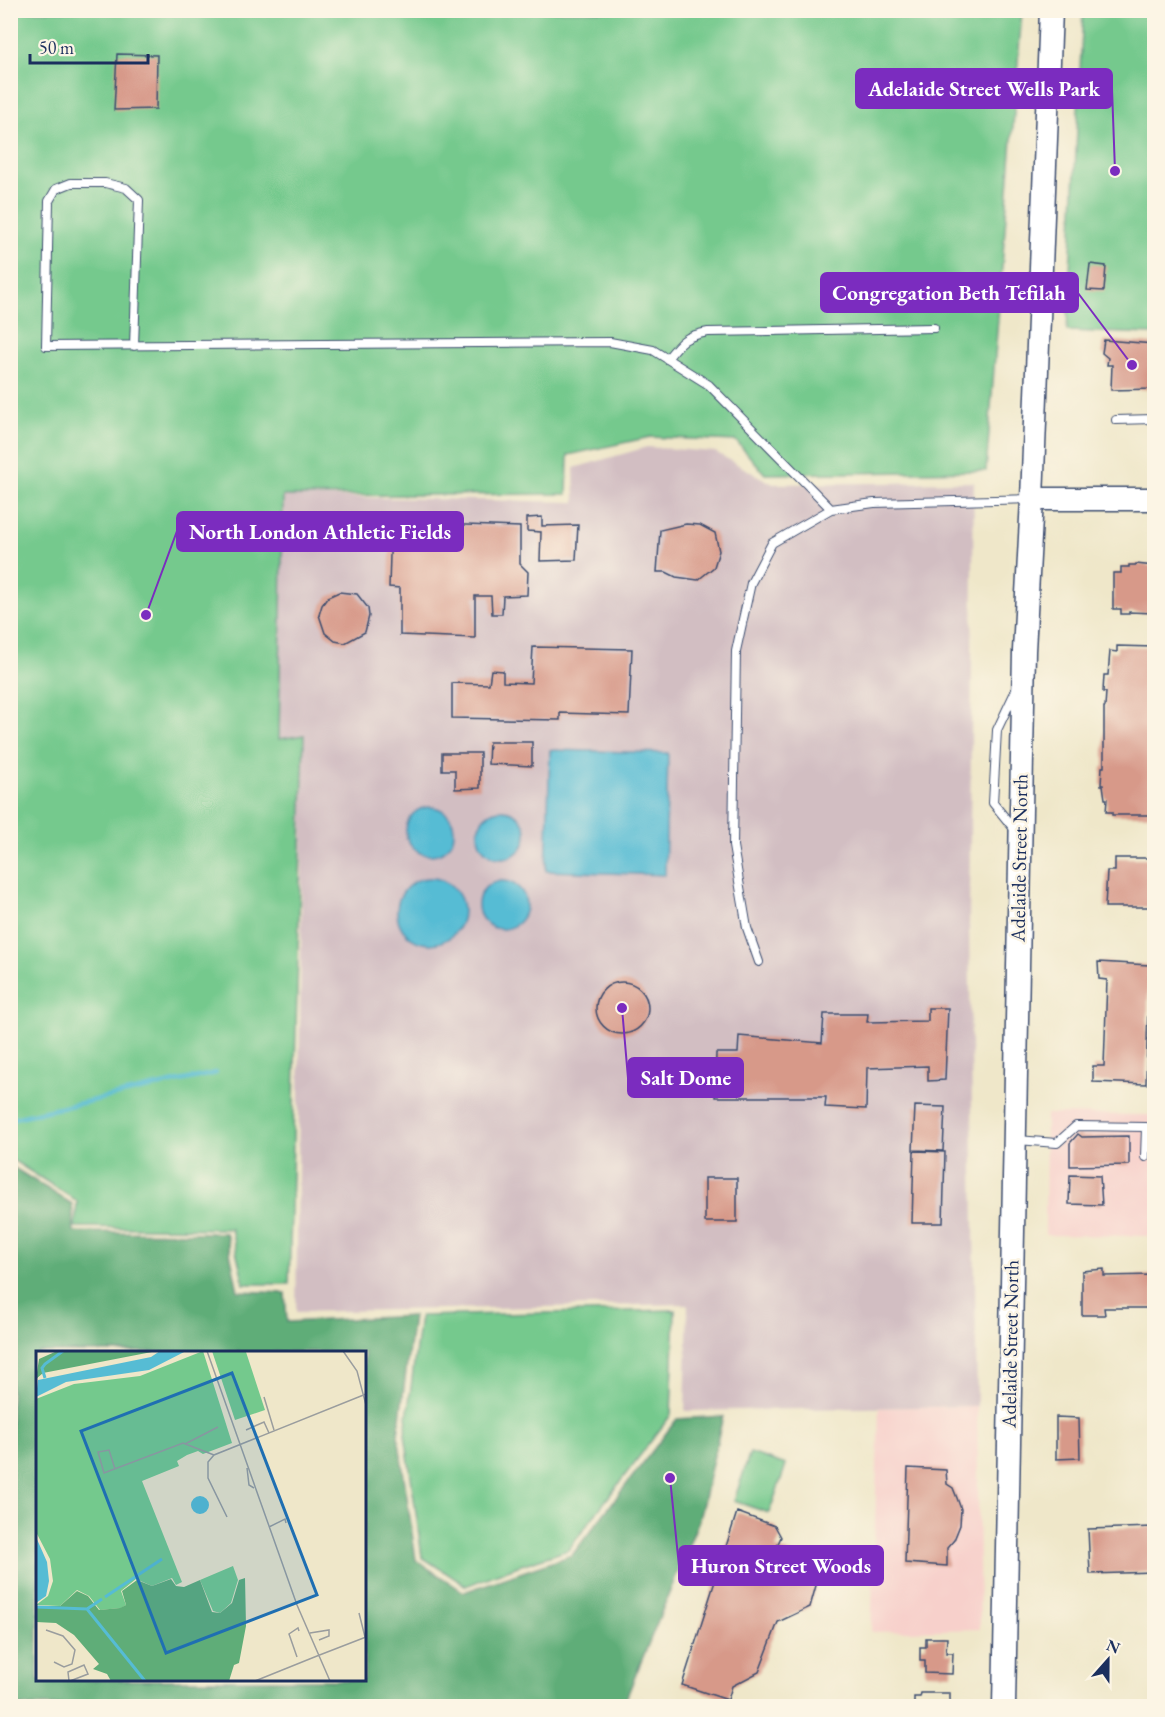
<svg xmlns="http://www.w3.org/2000/svg" width="1165" height="1717" font-family="'EB Garamond',serif">
<style>
.built{fill:#f7d0cb}
.industrial{fill:#d2bec2}
.green{fill:#74c98d;stroke:#487c76;stroke-width:1.5}
.forest{fill:#5fad78;stroke:#3d6e6b;stroke-width:1.5;fill-rule:evenodd}
.water{fill:#56bcd4;stroke:#387699;stroke-width:1.5}
.lines{fill:none;stroke-linecap:round;stroke-linejoin:round}
.stream{stroke:#56bcd4;stroke-width:4.5}
.building{fill:#d79989}
.lane-casing{stroke:#3b4b6e;stroke-width:10}
.secondary-casing{stroke:#3b4b6e;stroke-width:25}
.lane{stroke:#fff;stroke-width:8}
.secondary{stroke:#fff;stroke-width:22}
.labels{text-anchor:middle;dominant-baseline:central;stroke-width:5;stroke-linejoin:round;paint-order:stroke}
.street-label{font-size:20px;fill:#1b2f5e;stroke:#fcf5e5}
.inset-river{fill:none;stroke:#56bcd4;stroke-width:3}
.inset-road{fill:none;stroke:#9a9d9e;stroke-width:1.5}
.view{fill:#1f6fb2;fill-opacity:0.15;stroke:#1f6fb2;stroke-width:3}
.inset-edge{fill:none;stroke:#1b2f5e;stroke-width:3}
.leader{fill:none;stroke:#7b2cbf;stroke-width:2}
.callout-dot{fill:#7b2cbf;stroke:#fcf5e5;stroke-width:2}
.callout{fill:#7b2cbf;stroke:#7b2cbf;stroke-width:2}
.callout-label{font-size:21px;text-anchor:middle;font-weight:bold;fill:#fff}
</style>
<rect width="100%" height="100%" fill="#fcf5e5"/>
<filter id="ink" filterUnits="userSpaceOnUse"><feTurbulence type="fractalNoise" baseFrequency=".0167" numOctaves="2"/><feDisplacementMap in="SourceGraphic" scale="12" xChannelSelector="R" yChannelSelector="G"/><feConvolveMatrix kernelMatrix="1 2 1 2 8 2 1 2 1" color-interpolation-filters="sRGB"/></filter>
<filter id="wash" filterUnits="userSpaceOnUse"><feTurbulence type="fractalNoise" baseFrequency=".008" numOctaves="4" result="noise"/><feDisplacementMap in="SourceGraphic" scale="24" xChannelSelector="R" yChannelSelector="G"/><feGaussianBlur stdDeviation="1.35" result="paint"/><feColorMatrix in="noise" values="0 0 0 0 0 0 0 0 0 0 0 0 0 0 0 0 0 1.4 0 .05"/><feComposite in="paint" operator="in"/></filter>
<g filter="url(#wash)">
<rect width="100%" height="100%" fill="#efe7c9"/>
<!-- built -->
<path class="built" d="M1046 1114 1154 1115V1236L1045 1235Z
M977 1406 980 1629 871 1632 879 1408Z"/>
<!-- industrial -->
<path class="industrial" d="M647 447 715 452 773 484 974 482 969 925 977 1406 685 1411 688 1304 296 1312 304 735 279 739 283 496 575 502 574 468Z"/>
<!-- green -->
<path class="green" d="M10 11H1022L986 471 765 474 736 441 650 437 568 455 567 494 283 496 279 739 304 735 289 1284H244L231 1229 75 1227 77 1201 11 1159Z
M1083 11H1154V334L1067 331Z
M675 1310 671 1415 568 1550 518 1566 466 1586 422 1557 405 1434 420 1316Z
M750 1453 786 1465 769 1513 734 1501Z"/>
<!-- forest -->
<path class="forest" d="M11 1166 72 1204 74 1232 226 1233 238 1291 285 1293 287 1322 413 1316 398 1435 416 1560 464 1592 572 1555 677 1419 723 1416 699 1520 623 1706H11ZM38 1352H364V1680H38Z"/>
<!-- water -->
<path class="water" d="M550 750 668 753 665 875 546 871Z
M406 831a24 24 0 1 1 48 0a24 24 0 1 1-48 0Z
M478 834a24 24 0 1 1 48 0a24 24 0 1 1-48 0Z
M397 911a33 33 0 1 1 66 0a33 33 0 1 1-66 0Z
M478 905a24 24 0 1 1 48 0a24 24 0 1 1-48 0Z"/>
<g class="lines">
<!-- stream -->
<path class="stream" d="M10 1119 216 1073"/>
</g>
<g id="blocks">
<!-- building -->
<path class="building" d="M117 54 157 55 156 109 114 110Z
M1090 264 1106 266 1104 291 1087 290Z
M1104 340 1154 344V389L1111 390 1112 365H1107L1108 358 1102 353Z
M542 517V526L578 525 576 560 540 561 541 532 527 531V518Z
M391 522 520 527V564L528 572 527 595 503 596 502 614H492L491 596H475V638L400 635V588L389 587Z
M686 524 700 525 715 533 719 551 714 567 698 580 676 577 666 572H657L660 530Z
M1136 564 1154 566V613L1129 612V614H1121V609H1113V573H1121V567H1129V565H1136Z
M339 592 357 594 368 608 369 616 365 632 345 643 335 641 325 633 319 615 322 605 328 597Z
M1117 646 1154 647V808H1151V815H1112V812H1106L1107 799H1105L1103 785H1101L1102 767H1104V707H1105L1106 692H1103L1104 675H1108L1110 651 1117 652Z
M533 647 632 649 629 715 560 713V720L452 718V683L489 684 491 670 503 671V682L531 683Z
M489 742H532V766L488 764Z
M442 753H480V788L455 789V770H442Z
M1115 858H1154V907H1105L1107 871H1115Z
M1098 962 1149 965 1146 1084 1093 1082V1066H1104L1107 980 1099 979Z
M596 1008a26 26 0 1 1 52 0a26 26 0 1 1-52 0Z
M928 1008H948L945 1080 928 1081V1066L867 1068 866 1109 825 1107 826 1097H715L716 1053H738L739 1036 822 1043 824 1014H868L867 1022 928 1021Z
M915 1106 945 1107 943 1151 913 1150Z
M1078 1134 1082 1137 1129 1136V1165L1070 1166V1143Z
M914 1151 945 1152 943 1223H912Z
M1070 1175 1100 1176 1102 1205 1069 1204Z
M705 1178H737V1222H705Z
M1104 1269V1276L1154 1275V1308H1104L1105 1315H1082V1271Z
M1056 1417 1079 1418 1080 1458 1056 1459Z
M908 1468 946 1470 947 1484 953 1488 957 1498 961 1509 960 1525 954 1540 947 1548V1566L905 1563Z
M737 1512 775 1526 781 1537 776 1548 822 1564 810 1607 778 1622 759 1672 732 1686 728 1700 682 1685Z
M1154 1527V1572L1090 1574 1088 1529Z
M926 1638H947L946 1653H953L952 1674 925 1673V1660H920V1647H926Z
M921 1693H950V1706H914V1697H920Z"/>
</g>
</g>
<g filter="url(#ink)">
<use href="#blocks" fill-opacity="0" stroke="#3b4b6e" stroke-width="1.5"/>
<g class="lines">
<defs>
<path id="lane" d="M134 346 139 200 126 188 105 183H71L56 189 49 201 46 346 610 342 653 350 709 385 831 509
M667 359C681 341 685 336 708 332L934 328
M1116 420 1154 419
M1015 830 993 803 997 730 1017 688
M759 962 747 928 733 846 736 651 751 583 772 543 831 509 874 503 1032 499
M1017 1140 1057 1143 1076 1126 1146 1127 1145 1157"/>
<path id="secondary" d="M1032 499H1154
M1004 1706 1024 651 1032 499 1051 10"/>
</defs>
<!-- lane casing -->
<use href="#lane" class="lane-casing"/>
<!-- secondary casing -->
<use href="#secondary" class="secondary-casing"/>
<!-- lane -->
<use href="#lane" class="lane"/>
<!-- secondary -->
<use href="#secondary" class="secondary"/>
</g>
</g>
<g class="labels">
<!-- street labels -->
<g class="street-label">
<text transform="translate(1019 858) rotate(-89)">Adelaide Street North</text>
<text transform="translate(1010 1344) rotate(-89)">Adelaide Street North</text>
</g>
</g>
<!-- overview -->
<g transform="translate(36 1351)">
<rect width="330" height="330" fill="#efe7c9"/>
<path d="M167 0 196 92 167 103 162 100 151 104 141 110 143 115 106 130 146 231 140 234 136 227 116 235 100 228 85 240 90 254 85 257 64 259 53 245 41 239 24 255 0 254 12 245 17 230 14 208 0 181V48L38 33 104 25ZM176 0 210 1 229 59 199 69ZM197 215 202 229 195 252 184 262 177 260 164 229Z" fill="#74c98d"/>
<path d="M21 0H121L7 22 0 28 3 8ZM209 227 210 275 203 312 198 314 193 330H75L71 323 57 318 63 313 38 284 20 272 0 271V255H24L41 240 52 245 63 259 84 257 90 254 86 240 101 229 116 235 135 228 140 235 148 236 164 229 176 261 184 262 196 252 203 229Z" fill="#5fad78"/>
<path d="M124 0H150L113 19 30 31 0 46 2 29 115 6ZM155 154a9 9 0 1 1 18 0a9 9 0 1 1-18 0ZM0 186 11 211 13 230 10 245 0 252Z" fill="#56bcd4"/>
<path class="inset-river" d="M9 27 6 17 9 13 27 0M69 246 126 208M0 256 51 258 66 248M51 258 109 330"/>
<path class="inset-road" d="M171 0 261 254 294 330M307 0 321 20 330 54M228 46 238 79M210 79 228 71 233 82M149 93 182 76M211 117 213 134 218 137M79 118 73 99 62 101 68 122 147 92 178 104M191 166 172 127V111L178 104 330 43M233 176 249 168 250 172M323 262 329 286M10 279 27 285 39 299 36 313 28 316 18 311M274 282 293 279V285L283 289M281 305 330 286M261 306 253 283 262 277 263 280M33 330 32 321 48 314 52 323 34 330M219 330 281 305"/>
<path class="view" d="M196 22 281 244 130 302 45 80Z"/>
<rect width="330" height="330" class="inset-edge"/>
</g>
<!-- callouts -->
<path class="leader" d="M1115 171L1112 89M1132 365L1078 293M146 615L177 531M622 1008L628 1078M670 1478L679 1566"/>
<g class="callout-dot">
<circle cx="1115" cy="171" r="6"/>
<circle cx="1132" cy="365" r="6"/>
<circle cx="146" cy="615" r="6"/>
<circle cx="622" cy="1008" r="6"/>
<circle cx="670" cy="1478" r="6"/>
</g>
<g class="callout">
<rect x="856" y="69" width="256" height="39" rx="6"/>
<rect x="821" y="273" width="257" height="39" rx="6"/>
<rect x="177" y="512" width="286" height="39" rx="6"/>
<rect x="628" y="1058" width="115" height="39" rx="6"/>
<rect x="679" y="1546" width="204" height="39" rx="6"/>
</g>
<g class="callout-label">
<text x="984" y="96">Adelaide Street Wells Park</text>
<text x="949" y="300">Congregation Beth Tefilah</text>
<text x="320" y="539">North London Athletic Fields</text>
<text x="686" y="1085">Salt Dome</text>
<text x="781" y="1573">Huron Street Woods</text>
</g>
<!-- margin -->
<rect width="1165" height="1717" fill="none" stroke="#fcf5e5" stroke-width="36"/>
<!-- north arrow -->
<g transform="translate(1108 1660) rotate(21)" stroke="#fcf5e5" stroke-width="4.5" paint-order="stroke">
<path d="M0-4.5L10 22L0 15L-10 22Z" fill="#1b2f5e"/>
<text y="-9" font-size="16" font-weight="bold" text-anchor="middle" fill="#1b2f5e">N</text>
</g>
<!-- scale -->
<path d="M30 54v9h118v-9" fill="none" stroke="#1b2f5e" stroke-width="3"/>
<text x="39" y="54" font-size="18" fill="#1b2f5e" stroke="#fcf5e5" stroke-width="4.5" paint-order="stroke">50 m</text>
</svg>
